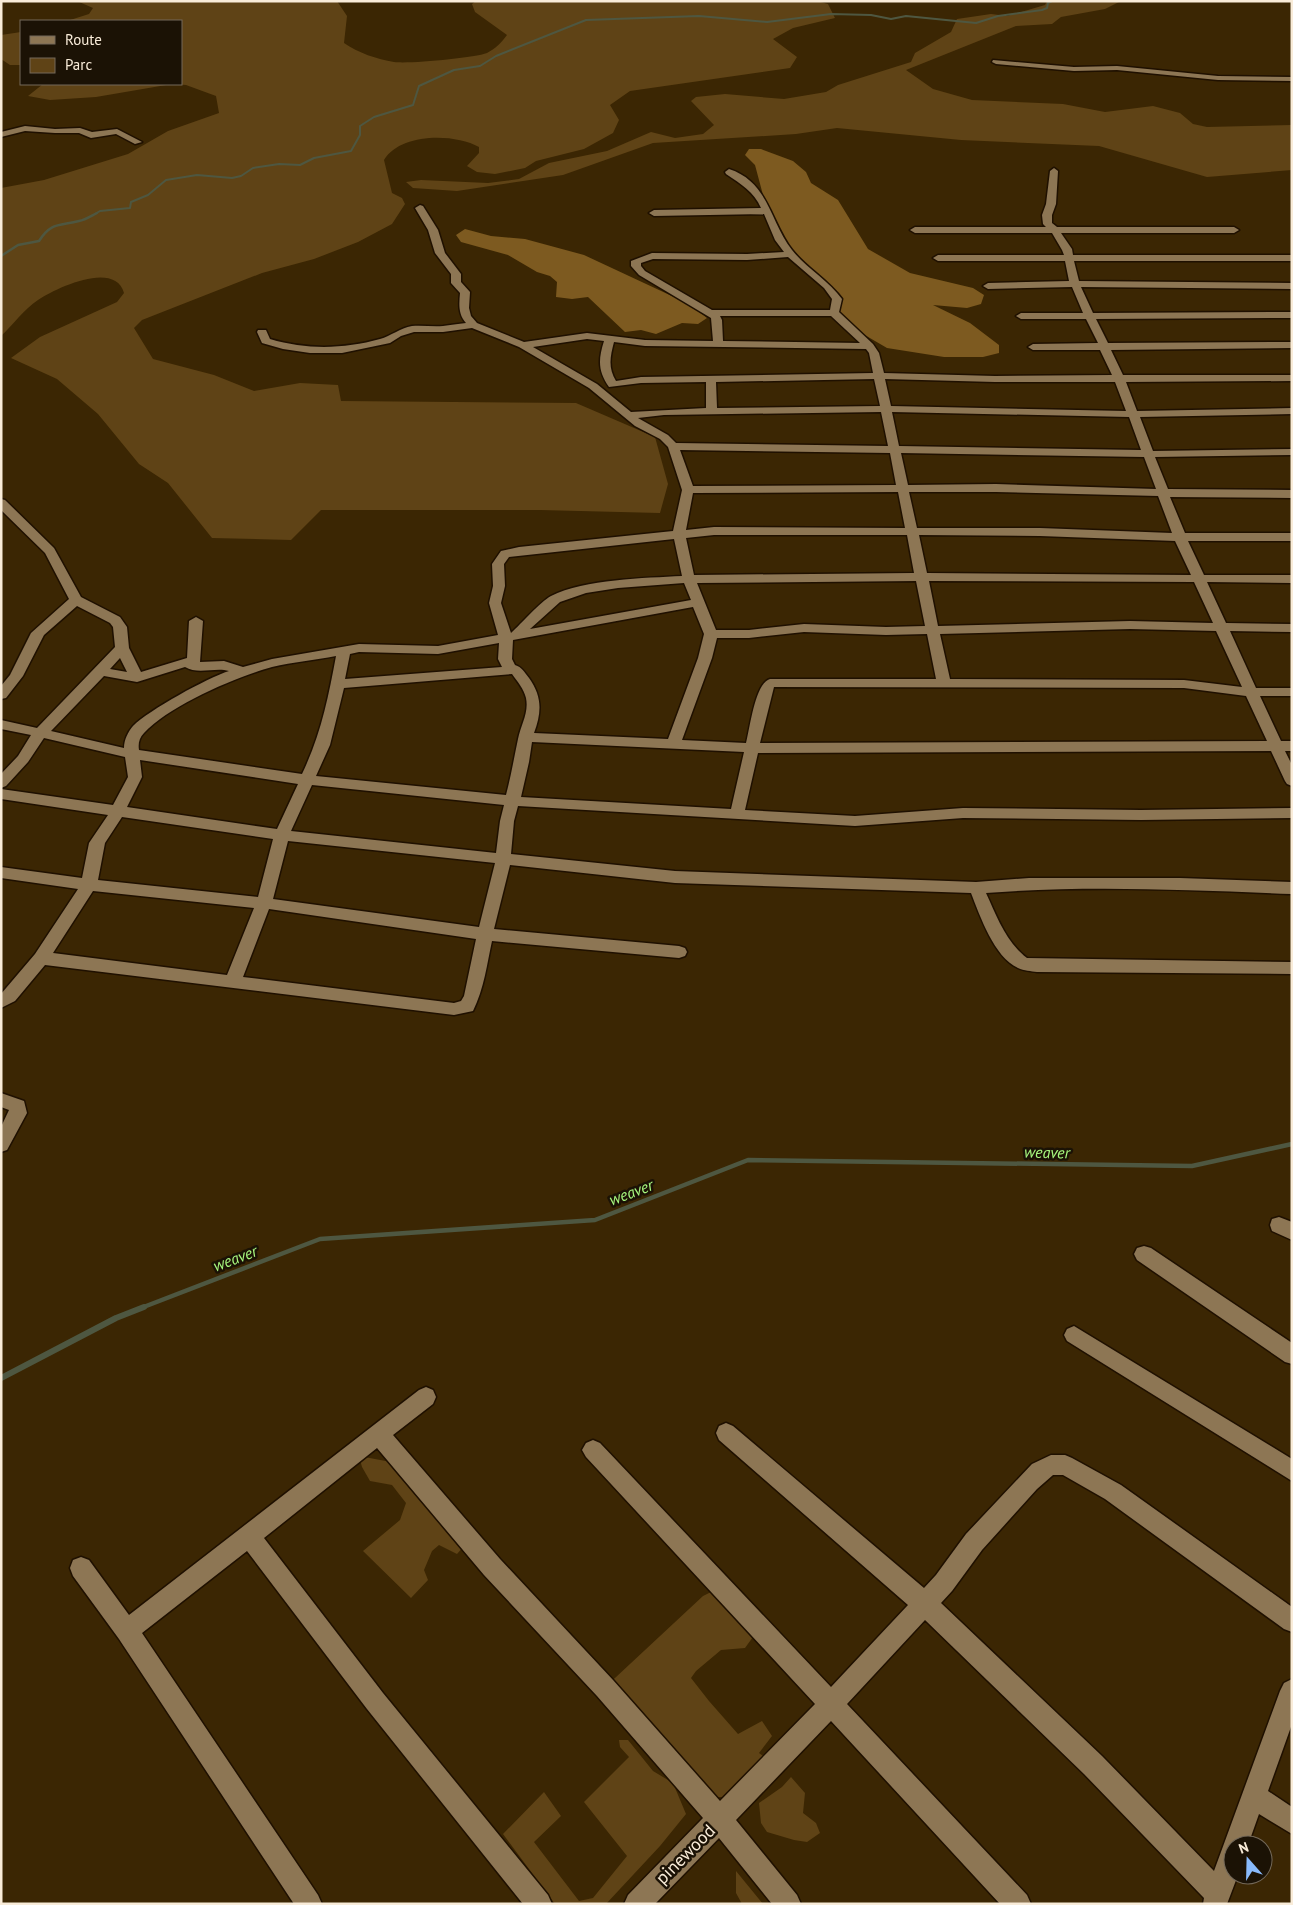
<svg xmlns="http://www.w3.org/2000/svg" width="1293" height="1905" font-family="'PT Sans',sans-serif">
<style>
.green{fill:#5f4316}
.forest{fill:#7d5a20}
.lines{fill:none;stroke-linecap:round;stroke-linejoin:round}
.stream-far3{stroke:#4e5741;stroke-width:2}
.stream-far2{stroke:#4e5741;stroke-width:2.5}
.stream-far1{stroke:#4e5741;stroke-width:4.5}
.stream{stroke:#4e5741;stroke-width:6}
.minor-casing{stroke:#1f1000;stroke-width:3}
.minor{fill:#8d7654;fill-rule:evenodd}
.labels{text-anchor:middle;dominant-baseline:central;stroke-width:5;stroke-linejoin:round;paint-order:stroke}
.water-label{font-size:16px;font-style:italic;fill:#a8f97f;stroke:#1b1205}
.near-street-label{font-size:18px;fill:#f9ecd9;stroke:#1b1205}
</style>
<rect width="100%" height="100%" fill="#3b2603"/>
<!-- green -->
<path class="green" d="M77 1H337L347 16 344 43C358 53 377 59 394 62 409 64 474 58 487 53 495 49 502 42 507 35L475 12 472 4 476 1H817L828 4 835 18 793 28 773 39 797 57 790 68 630 91 610 105 619 120 613 133 584 149 536 161 525 168 495 174 477 172 467 166 479 153V147C454 133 400 133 384 160L392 193 402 198 405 204 392 224 358 242 314 259 262 273 142 320 134 328 153 359 214 375 254 391 300 383 338 385 341 401 576 403 655 437 668 484 660 513 540 510H321L291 540 212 538 168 483 139 464 98 414 57 379 11 358 40 337 117 302 124 293C115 260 56 288 38 300 24 309 13 325 1 336V188L44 180 128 154 168 131 219 113 216 96 186 85 172 84 96 97 50 100 28 96 43 84H181V21H67L89 14 93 8Z
M1047 1H1121L1105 9 1061 17 1052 24 1016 26 906 70 933 89 972 100 1063 104 1105 112 1153 106 1180 113 1193 124 1207 127 1292 125V170L1207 177 1099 146 961 140 837 128 796 134 653 143 563 175 457 191 413 188 406 182 421 180 488 183 519 179 549 163 607 151 651 132 675 138 703 134 714 125 691 101 696 97 725 94 784 99 826 92 838 85 911 62 915 53 951 32 957 19 991 14 1007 16 1045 5Z
M21 32V65H10L1 59V35Z
M359 1456 391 1462 464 1546 457 1554 439 1545 432 1551 424 1570 428 1580 411 1598 363 1551 400 1520 406 1503 392 1485 370 1481 362 1467Z
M715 1590 758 1630 745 1648 721 1650 696 1671 691 1678 709 1701 738 1734 762 1721 772 1736 759 1753 767 1759 728 1797H693L601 1691 703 1596Z
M619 1740H628L653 1771 673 1783 686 1814 660 1846 606 1904H555L503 1834 544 1792 561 1816 534 1842 579 1901 593 1898 627 1856 584 1802 629 1757 620 1747Z
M791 1777 805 1793 803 1813 816 1823 820 1833 807 1842 794 1840 767 1832 761 1823 759 1803 782 1787Z
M736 1871 763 1904H742L736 1893Z"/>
<!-- forest -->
<path class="forest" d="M749 149H761L793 161 806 172 811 183 838 200 868 249 910 273 973 288 984 295 981 304 967 308 933 305 970 323 999 345V353L983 357H944L887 348 851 327 837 311 824 282 792 253 767 210 755 165 745 155Z
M465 229 491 236 525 239 584 255 689 304 707 318 698 324 682 323 656 334 641 330 625 332 588 297 572 299 556 297 557 282 550 276 537 272 508 255 461 242 456 235Z"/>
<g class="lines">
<!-- stream-far3 -->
<path class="stream-far3" d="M95 214 100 211 130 208 131 202 148 195 166 180 197 175 232 178 241 176 253 168 279 164 300 165 314 158 351 151 360 135V126L374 117 413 105 419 86 454 70 480 66 496 56 586 20 699 16 767 22 831 14 871 15 891 19 906 16 976 23 998 16 1042 10 1047 8 1048 3 1052 1"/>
<!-- stream-far2 -->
<path class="stream-far2" d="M1 256 18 245 39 241C51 222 59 226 79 221 85 220 91 216 97 213"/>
<!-- stream-far1 -->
<path class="stream-far1" d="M141 1308 320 1239 595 1220 748 1160 1192 1166 1292 1144"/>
<!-- stream -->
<path class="stream" d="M1 1378 116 1318 144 1307"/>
<defs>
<path id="minor" d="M993 60 1074 67 1117 66 1218 76 1292 77V81L1218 80 1117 70 1074 71 996 64 992 62Z
M25 126 55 129 80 128 92 132 117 129 142 142 135 144 116 134 91 138 79 133H55L25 131 1 137V132Z
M1054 168 1058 171 1056 204 1052 215V223L1057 227H1234L1239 230 1234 233H1061L1072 249 1073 255H1292V261H1074L1079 281 1292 283V289L1081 287 1093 313 1292 312V318L1096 319 1108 343 1292 342V348L1111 350 1123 375H1292V381L1126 382 1137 411 1292 408V414L1140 417 1153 451 1292 449V455L1155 457 1168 489 1292 490V498L1170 497 1185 533H1292V541H1188L1204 575H1292V583L1207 582 1226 623 1292 624V632L1230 631 1256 688H1292V696H1260L1281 741H1292V751H1285L1292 765V786L1287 784 1285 781 1271 751 758 753 745 810 855 816 963 808 1141 810 1292 808V818L1141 820 963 818 855 826 518 806 514 821 511 854 675 871 976 882 1029 878H1180L1292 882V894C1190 890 1087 885 986 893 997 917 1006 942 1027 958L1292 962V974L1037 972C1031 971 1024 971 1018 968 994 957 980 916 971 893L675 883 510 865 494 929 679 946 685 948 687 952 685 956 679 958 492 941C487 964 484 989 473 1011L454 1015 45 965 15 1001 1 1008V994L35 954 78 889 1 878V867L82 878 89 843 108 815 1 799V789L113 805 128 777 125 757 44 738 28 762 6 786 1 788V774L18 756 31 735 1 729V720L37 728 115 647 113 627 110 623 77 606 44 635 23 676 6 698 1 699V686L10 675 31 633 69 599 45 553 1 510V499L5 500 54 548 81 597 120 617 127 627 129 648 141 672 187 658 189 621 196 617 203 621 200 662 224 661 243 667 272 659 359 644 438 646 498 635 489 603 493 586 492 564 501 551 519 547 673 531 682 490 668 447 660 439 635 426 589 388 519 347 472 328 443 332H414L401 336 390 343 342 353H310L283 349 262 343 257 332 258 330H266L270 339C307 350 344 349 380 339 391 336 400 328 412 326 422 325 433 327 443 326 450 325 458 324 466 323 458 314 459 304 460 293L451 283V274L435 253 428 230 415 208 420 205 423 206 438 230 445 253 461 274V282L470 292 469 308 471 316 477 323 524 342 587 333 645 340 713 341 711 318 639 275 631 266V261L652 253 747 254 784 252 775 240 764 214 654 216 649 213 654 210 761 208C754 192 741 184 726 174L725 172 729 169C769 182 770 222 792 250 806 268 828 280 842 299L839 312 873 344 879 353 884 373 995 376 1112 375 1100 350H1033L1028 347 1033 344 1098 343 1086 319H1021L1016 316 1021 313H1083L1072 287 988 289 983 286 988 283 1069 281 1065 261H938L933 258 938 255H1064L1062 250 1052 233H915L910 230 915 227H1046L1043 224 1042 215 1046 204 1050 171ZM788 257 824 288 832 299 830 310H712L645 271 641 266V263L653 259 747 260ZM720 316H831L860 343 723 341 722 320ZM587 339 604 341C598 360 598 371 609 387L641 383 706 382V408L631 412 597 384 533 347ZM614 342 645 346 866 349 869 353 873 373 641 377 616 381C608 368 610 357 614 342ZM874 379 880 406 717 408 716 382ZM885 379 995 382H1115L1126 411 891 406ZM881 412 888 446 676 443 668 435 638 418 664 415ZM892 412 1129 417 1141 450 899 446ZM680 450 890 453 896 485 693 486ZM901 453 1144 457 1156 489 996 484 908 485ZM898 492 905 528 714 527 686 530 693 493ZM909 492H996L1158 496 1172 533 1040 528H917ZM714 535H907L914 573 694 575 686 538ZM919 535 1040 536 1175 541 1191 575 927 573ZM674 539 682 576C645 578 585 579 551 596 540 602 522 623 511 633L501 603 505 586 504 564 509 557ZM916 581 925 626 886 627 804 624 749 630H716L697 583ZM929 581 1194 582 1213 623 1130 621 938 626ZM684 583 691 600 530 629 560 602 586 593 618 588ZM693 607 704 634 698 658 668 739 534 733C542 712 542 696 529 678 524 672 522 667 515 665L512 659 513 640ZM1130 629 1216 631 1242 687 1184 680 950 679 940 634ZM804 632 886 635 927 634 936 679H770C755 683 750 728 746 743L682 740 712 658 717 638H749ZM499 643 498 659 502 667 345 679 350 654 359 652 438 654ZM336 656C328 699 321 734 302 774L139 750C138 744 139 738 144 733 170 705 236 677 272 667 293 662 315 660 336 656ZM120 658 127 672 110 669ZM185 667C198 675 215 667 229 671 207 678 149 710 133 726 128 732 124 740 124 748L51 731 104 676 137 682ZM512 674C517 681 524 689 526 698 529 713 521 724 518 739 514 758 511 776 506 795L316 776 330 745 344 688ZM774 687 1184 688 1246 696 1267 741 760 743ZM532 742 744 752 731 809 521 797 529 762ZM140 760 298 784 277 829 127 807 142 777ZM312 785 504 805 500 821 496 853 291 831ZM122 817 273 839 258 897 98 880 105 843ZM288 841 495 863 479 927 273 899ZM93 891 254 908 227 975 53 953ZM269 909 476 939 464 996 461 1001 454 1003 243 977Z
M1 1093 24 1101 27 1113 7 1150 1 1152V1127L9 1110 1 1107Z
M1279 1217 1292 1222V1240L1272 1231 1270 1225 1272 1219Z
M1144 1246 1151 1248 1292 1343V1364L1285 1362 1137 1260 1134 1254 1137 1248Z
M1074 1326 1292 1459V1481L1067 1341 1064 1335 1067 1329Z
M426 1387 433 1390 436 1397 433 1404 393 1435 500 1559 613 1680 720 1801 815 1704 586 1457 582 1450 586 1443 593 1440 600 1443 831 1687 908 1605 719 1440 716 1433 719 1426 726 1423 733 1426 924 1588 936 1575 966 1534 1032 1464 1051 1455H1065L1072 1458 1121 1485 1292 1607V1632L1284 1629 1105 1499 1063 1475H1053L1037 1489 982 1550 952 1591 941 1603 1102 1756 1214 1871 1280 1691 1284 1683 1292 1679V1724L1268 1791 1292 1807V1834L1259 1814 1248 1845H1233V1875H1238L1227 1904H1203L1204 1898 1084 1774 925 1620 847 1704 1027 1895 1031 1904H1000L831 1721 736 1820 797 1895 801 1904H772L719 1838 655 1904H624L628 1895 703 1818 597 1696 484 1575 377 1448 264 1538 383 1693 548 1895 552 1904H523L367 1709 247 1551 142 1633 318 1895 322 1904H294L119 1639 73 1576 70 1568 73 1560 81 1557 89 1560 129 1615 419 1390Z"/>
</defs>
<!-- minor casing -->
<use href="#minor" class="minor-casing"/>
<!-- minor -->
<use href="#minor" class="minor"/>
</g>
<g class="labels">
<!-- water labels -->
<g class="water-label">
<text transform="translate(1047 1152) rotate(1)">weaver</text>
<text transform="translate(631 1192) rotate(-21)">weaver</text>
<text transform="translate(235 1258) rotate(-21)">weaver</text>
</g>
<!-- near-street labels -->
<g class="near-street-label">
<text transform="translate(685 1854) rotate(-45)">pinewood</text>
</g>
</g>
<!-- border -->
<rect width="1293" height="1905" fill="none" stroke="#f9ecd9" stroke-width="5"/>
<!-- legend -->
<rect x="20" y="20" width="162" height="65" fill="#1b1205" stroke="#74695a"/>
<rect x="30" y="36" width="25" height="8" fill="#8d7654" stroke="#74695a"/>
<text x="65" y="45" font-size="15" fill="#f9ecd9">Route</text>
<rect x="30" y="58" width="25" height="15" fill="#5f4316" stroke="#74695a"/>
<text x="65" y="70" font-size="15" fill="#f9ecd9">Parc</text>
<!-- north arrow -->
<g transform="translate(1248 1860) rotate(340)"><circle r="24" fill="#1b1205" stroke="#74695a"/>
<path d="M0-4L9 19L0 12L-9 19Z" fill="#89bafc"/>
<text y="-8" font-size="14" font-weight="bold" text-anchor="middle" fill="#f9ecd9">N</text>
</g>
</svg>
